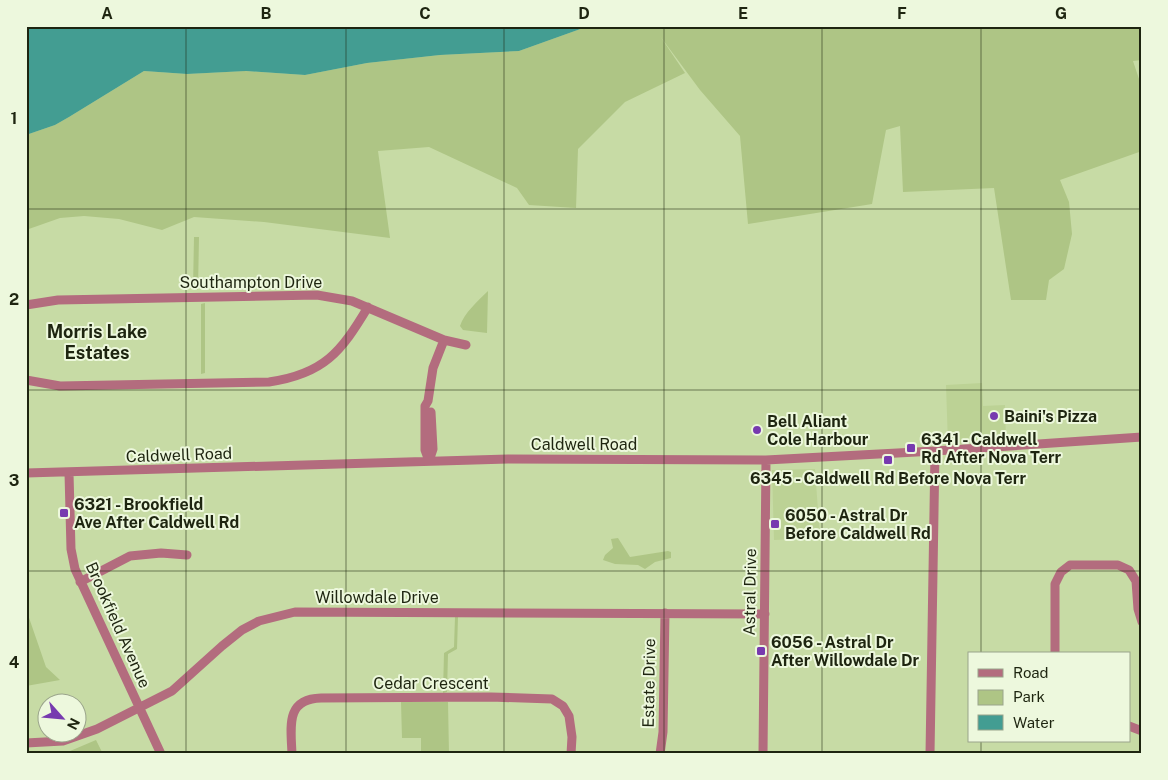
<svg xmlns="http://www.w3.org/2000/svg" width="1168" height="780" font-family="'Public Sans',sans-serif">
<style>
.built{fill:#bcd295}
.green{fill:#aec585}
.water{fill:#439d92}
.lines{fill:none;stroke-linecap:round;stroke-linejoin:round}
.minor{stroke:#b36c7e;stroke-width:9}
.grid{fill:none;stroke:#1e2510;stroke-width:1;stroke-opacity:0.55}
.poi-dot{fill:#773aaf;stroke:#edf8dd;stroke-width:2}
.labels{text-anchor:middle;dominant-baseline:central;stroke-width:4;stroke-linejoin:round;paint-order:stroke}
.street-label{font-size:16px;fill:#1e2510;stroke:#edf8dd}
.poi-label{font-size:16px;font-weight:bold;fill:#1e2510;stroke:#edf8dd;text-anchor:start}
.neighbourhood-label{font-size:18px;font-weight:bold;fill:#1e2510;stroke:#edf8dd}
.neatline{fill:none;stroke:#1e2510;stroke-width:2}
.grid-label{font-size:16px;text-anchor:middle;font-weight:bold;fill:#1e2510}
</style>
<rect width="100%" height="100%" fill="#c7dba5"/>
<!-- built -->
<path class="built" d="M982 383 983 406 1005 405 1006 442 948 444 946 385Z
M815 469 820 538 774 540 772 470Z"/>
<!-- green -->
<path class="green" d="M593 26H1142V60L1133 61 1142 88V151L1060 180 1069 202 1072 234 1064 269 1049 280 1046 300H1011L994 188 903 192 900 126 886 130 872 204 748 224 740 136 700 90 660 36 685 73 625 102 578 149 576 208 529 205 517 188 429 147 378 151 390 238 264 222 194 217 162 230 119 219 84 216 60 218 26 230V135L55 125 69 117 144 71 187 74 245 71 305 75 367 63 440 55 519 51 586 27Z
M194 237H199L198 290 193 289Z
M488 291 487 333 463 330 460 326C464 313 478 301 488 291Z
M205 303V373L201 374V304Z
M618 538 630 557 668 551 671 552V558L655 562 645 569 638 565 615 564 603 560 605 555 613 548 611 539Z
M26 609 46 667 60 680 26 686Z
M455 617H458L457 649 448 654 447 692 443 693 444 653 454 647Z
M401 702H448L449 754H421V738H402Z
M96 740 103 754H63Z"/>
<!-- water -->
<path class="water" d="M26 26H593L586 27 519 51 440 55 367 63 305 75 246 71 187 74 144 71 69 117 55 125 26 135Z"/>
<g class="lines">
<!-- minor -->
<path class="minor" d="M26 305 58 300 317 295 352 301 444 340 466 345
M26 380 60 386 269 382C324 374 341 352 368 307
M429 461 425 450V406L428 401 433 368 444 340
M429 461 433 449 431 412
M26 473 508 459 766 460 935 451 1142 437
M69 473 71 549 75 569 161 754
M80 582 130 556 161 553 187 555
M1055 654V584L1061 572 1070 565H1118L1129 570 1136 581 1138 609 1142 622
M1129 726 1142 731
M26 743 63 741 97 729 172 691 222 646 242 630 259 621 295 612 765 614
M292 754C291 727 285 699 321 698L491 697 552 699 563 706 569 716 572 737 571 754
M660 754 663 732 665 613
M763 754 766 460
M930 754 935 451"/>
</g>
<!-- grid -->
<path class="grid" d="M186 26V754M346 26V754M504 26V754M664 26V754M822 26V754M981 26V654M26 209H1142M26 390H1142M26 571H1142M981 741V754"/>
<!-- markers -->
<g class="poi-dot">
<circle cx="994" cy="416" r="5"/>
<circle cx="757" cy="430" r="5"/>
<rect x="906" y="443" width="10" height="10" rx="2.5"/>
<rect x="883" y="455" width="10" height="10" rx="2.5"/>
<rect x="59" y="508" width="10" height="10" rx="2.5"/>
<rect x="770" y="519" width="10" height="10" rx="2.5"/>
<rect x="756" y="646" width="10" height="10" rx="2.5"/>
</g>
<g class="labels">
<!-- street labels -->
<g class="street-label">
<text x="251" y="282">Southampton Drive</text>
<text x="584" y="444">Caldwell Road</text>
<text transform="translate(179 455) rotate(-2)">Caldwell Road</text>
<text transform="translate(750 592) rotate(-89)">Astral Drive</text>
<text x="377" y="597">Willowdale Drive</text>
<text transform="translate(118 625) rotate(66)">Brookfield Avenue</text>
<text x="431" y="683">Cedar Crescent</text>
<text transform="translate(649 683) rotate(-89)">Estate Drive</text>
</g>
<!-- poi labels -->
<g class="poi-label">
<text x="1004" y="416">Baini's Pizza</text>
<text x="767" y="421">Bell Aliant<tspan x="767" dy="18">Cole Harbour</tspan></text>
<text x="921" y="439">6341 - Caldwell<tspan x="921" dy="18">Rd After Nova Terr</tspan></text>
<text x="888" y="478" text-anchor="middle">6345 - Caldwell Rd Before Nova Terr</text>
<text x="74" y="504">6321 - Brookfield<tspan x="74" dy="18">Ave After Caldwell Rd</tspan></text>
<text x="785" y="515">6050 - Astral Dr<tspan x="785" dy="18">Before Caldwell Rd</tspan></text>
<text x="771" y="642">6056 - Astral Dr<tspan x="771" dy="18">After Willowdale Dr</tspan></text>
</g>
<!-- neighbourhood labels -->
<g class="neighbourhood-label">
<text x="97" y="331">Morris Lake<tspan x="97" dy="21">Estates</tspan></text>
</g>
</g>
<!-- border -->
<rect width="1168" height="780" fill="none" stroke="#edf8dd" stroke-width="55"/>
<!-- legend -->
<rect x="968" y="652" width="162" height="90" fill="#edf8dd" stroke="#9aa48b"/>
<rect x="978" y="669" width="25" height="8" fill="#b36c7e" stroke="#9aa48b"/>
<text x="1013" y="678" font-size="15" fill="#1e2510">Road</text>
<rect x="978" y="690" width="25" height="15" fill="#aec585" stroke="#9aa48b"/>
<text x="1013" y="702" font-size="15" fill="#1e2510">Park</text>
<rect x="978" y="715" width="25" height="15" fill="#439d92" stroke="#9aa48b"/>
<text x="1013" y="728" font-size="15" fill="#1e2510">Water</text>
<!-- north arrow -->
<g transform="translate(62 718) rotate(117)"><circle r="24" fill="#edf8dd" stroke="#9aa48b"/>
<path d="M0-4L9 19L0 12L-9 19Z" fill="#773aaf"/>
<text y="-8" font-size="14" font-weight="bold" text-anchor="middle" fill="#1e2510">N</text>
</g>
<rect x="28" y="28" width="1112" height="724" class="neatline"/>
<g class="grid-label">
<text x="107" y="19">A</text>
<text x="266" y="19">B</text>
<text x="425" y="19">C</text>
<text x="584" y="19">D</text>
<text x="743" y="19">E</text>
<text x="902" y="19">F</text>
<text x="1061" y="19">G</text>
<text x="14" y="124">1</text>
<text x="14" y="305">2</text>
<text x="14" y="486">3</text>
<text x="14" y="668">4</text>
</g>
</svg>
